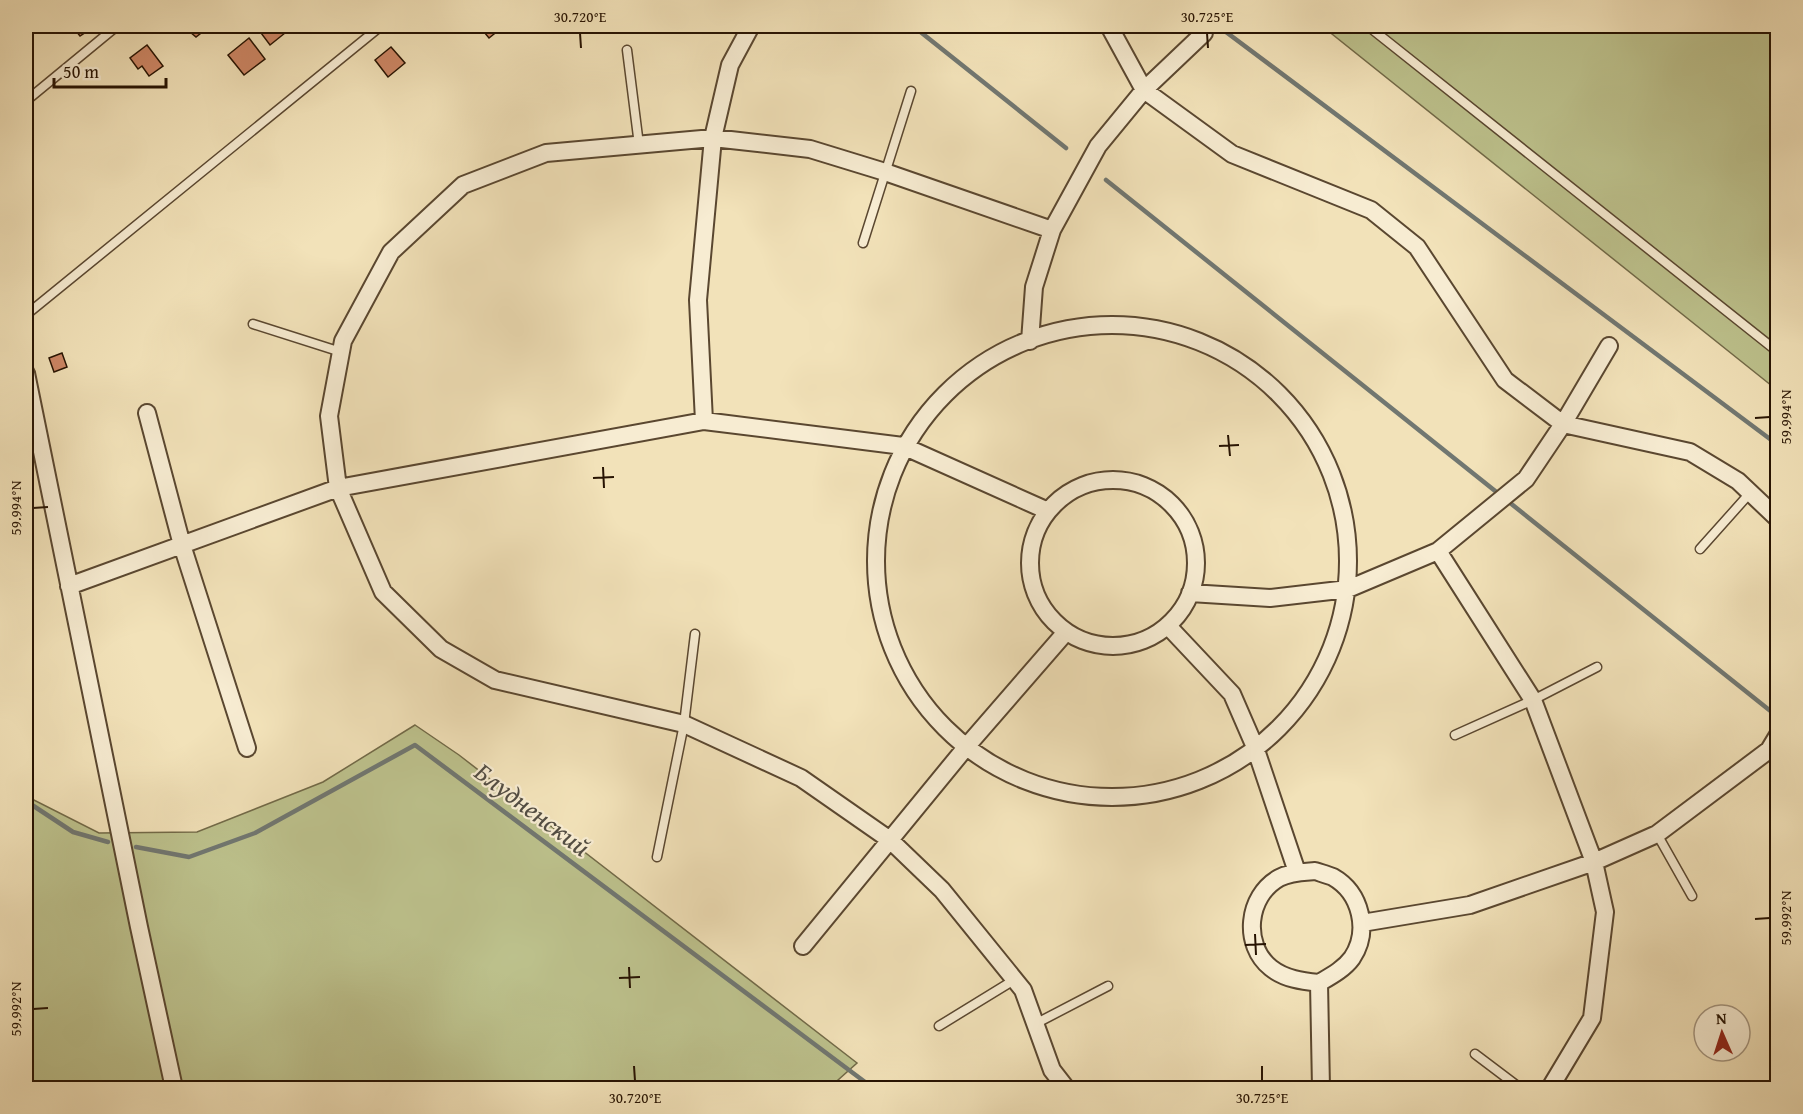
<svg xmlns="http://www.w3.org/2000/svg" width="1803" height="1114" font-family="'Gentium Book Plus',serif">
<style>
.green{fill:#bdc28d;stroke:#726a48;stroke-width:1.5}
.lines{fill:none;stroke-linecap:round;stroke-linejoin:round}
.stream{stroke:#717771;stroke-width:4.5}
.building{fill:#ce8766;stroke:#271302;stroke-width:1.5}
.lane-casing{stroke:#5a4730;stroke-width:11}
.street-casing{stroke:#5a4730;stroke-width:20}
.lane{stroke:#f7ecd2;stroke-width:8}
.street{stroke:#f7ecd2;stroke-width:16}
.ticks{fill:none;stroke:#271302;stroke-width:2}
.labels{text-anchor:middle;dominant-baseline:central;stroke-width:4.5;stroke-linejoin:round;paint-order:stroke}
.water-label{font-size:26px;font-style:italic;fill:#524d43;stroke:#f7ecd2}
.neatline{fill:none;stroke:#271302;stroke-width:2}
.ticks-label{font-size:15px;text-anchor:middle;fill:#271302}
</style>
<rect width="100%" height="100%" fill="#f2e2b9"/>
<filter id="stains"><feTurbulence type="fractalNoise" baseFrequency=".00333" numOctaves="4"/><feColorMatrix values="0 0 0 0 .2 0 0 0 0 .09 0 0 0 0 .02 0 0 0 .5 -.17"/></filter>
<radialGradient id="worn" r=".72"><stop offset=".6" stop-color="#630" stop-opacity="0"/><stop offset="1" stop-color="#630" stop-opacity=".3"/></radialGradient>
<!-- green -->
<path class="green" d="M1322 26H1777V390Z
M415 725 459 755 857 1063 829 1088H26V796L99 833 197 832 323 782Z"/>
<g class="lines">
<!-- stream -->
<path class="stream" d="M913 26 1066 148
M1218 26 1778 445
M1106 180 1778 717
M26 801 73 832 108 842
M136 847 189 857 255 833 415 745 873 1088"/>
</g>
<!-- building -->
<path class="building" d="M72 26H81L86 32 80 36Z
M183 26H210L196 37Z
M262 26H279L285 33 270 45 258 29Z
M493 26H504L489 38 484 32Z
M249 38 265 59 244 75 228 55Z
M147 45 163 66 149 76 142 66 138 69 130 58Z
M391 47 405 63 388 77 375 60Z
M62 353 67 367 54 372 49 358Z"/>
<g class="lines">
<defs>
<path id="lane" d="M1368 26 1778 352
M627 50 639 145
M26 101 117 26
M863 243 911 91
M26 315 381 26
M253 324 341 352
M1700 549 1750 493
M1455 735 1533 700 1597 667
M1657 834 1692 896
M657 857 684 724 695 634
M1035 1024 1108 986
M939 1026 1014 980
M1475 1054 1520 1088"/>
<path id="street" d="M1109 26 1144 90 1232 154 1371 210 1417 247 1505 380 1563 424 1690 452 1738 481 1778 519
M1052 230 885 172 810 149 713 138 546 153 463 185 391 252 343 341 329 416 338 488 383 592 441 649 495 680 684 724 801 778 890 840 942 890 1023 990 1052 1070 1066 1088
M876 561a236 236 0 1 1 472 0a236 236 0 1 1-472 0Z
M1030 341 1034 287 1052 230 1098 146 1144 90 1204 33
M26 373 139 927 174 1088
M147 413 182 545 247 748
M704 421 698 300 713 138 730 65 751 26
M1030 563a83 83 0 1 1 166 0a83 83 0 1 1-166 0Z
M1438 551 1533 700 1594 862 1605 912 1592 1018 1550 1088
M69 586 338 488 704 421 903 446 1048 511
M1190 593 1270 598 1348 589 1438 551 1526 479 1563 424 1609 346
M1168 626 1232 694 1255 747 1297 872
M1315 871C1321 873 1328 875 1333 877 1361 893 1370 931 1352 958 1344 969 1331 976 1319 983 1302 981 1285 979 1271 968 1242 945 1247 896 1279 878 1290 872 1303 872 1315 871Z
M1362 923 1470 905 1594 862 1657 834 1769 750 1778 735
M803 946 967 746 1066 632
M1319 983 1321 1088"/>
</defs>
<!-- lane casing -->
<use href="#lane" class="lane-casing"/>
<!-- street casing -->
<use href="#street" class="street-casing"/>
<!-- lane -->
<use href="#lane" class="lane"/>
<!-- street -->
<use href="#street" class="street"/>
</g>
<!-- ticks -->
<path class="ticks" d="M580 33 581 48M1207 33 1208 48M1755 418 1770 417M1228 435 1230 456M1219 446 1239 445M603 467 604 488M593 478 614 477M33 508 48 507M1755 919 1770 918M1255 934 1256 955M1245 945 1266 944M629 967 630 988M619 978 640 977M33 1009 48 1008M634 1066 635 1081M1262 1066V1081"/>
<g class="labels">
<!-- water labels -->
<g class="water-label">
<text transform="translate(533 809) rotate(37)">Блудненский</text>
</g>
</g>
<!-- margin -->
<rect width="1803" height="1114" fill="none" stroke="#f2e2b9" stroke-width="66"/>
<!-- north arrow -->
<g transform="translate(1722 1033) rotate(357)"><circle r="28" fill="#f7ecd2" stroke="#a4957f" stroke-width="1.5"/>
<path d="M0-4.5L10 22L0 15L-10 22Z" fill="#8f2418"/>
<text y="-9" font-size="16" font-weight="bold" text-anchor="middle" fill="#271302">N</text>
</g>
<!-- scale -->
<path d="M54 78v9h112v-9" fill="none" stroke="#271302" stroke-width="3"/>
<text x="63" y="78" font-size="18" fill="#271302" stroke="#f7ecd2" stroke-width="4.5" paint-order="stroke">50 m</text>
<rect x="33" y="33" width="1737" height="1048" class="neatline"/>
<g class="ticks-label">
<text x="580" y="22">30.720°E</text>
<text x="1207" y="22">30.725°E</text>
<text transform="translate(1786 417) rotate(-90)" y="5">59.994°N</text>
<text transform="translate(16 508) rotate(-90)" y="5">59.994°N</text>
<text transform="translate(1786 918) rotate(-90)" y="5">59.992°N</text>
<text transform="translate(16 1009) rotate(-90)" y="5">59.992°N</text>
<text x="635" y="1103">30.720°E</text>
<text x="1262" y="1103">30.725°E</text>
</g>
<rect width="100%" height="100%" filter="url(#stains)"/>
<rect width="100%" height="100%" fill="url(#worn)"/>
</svg>
